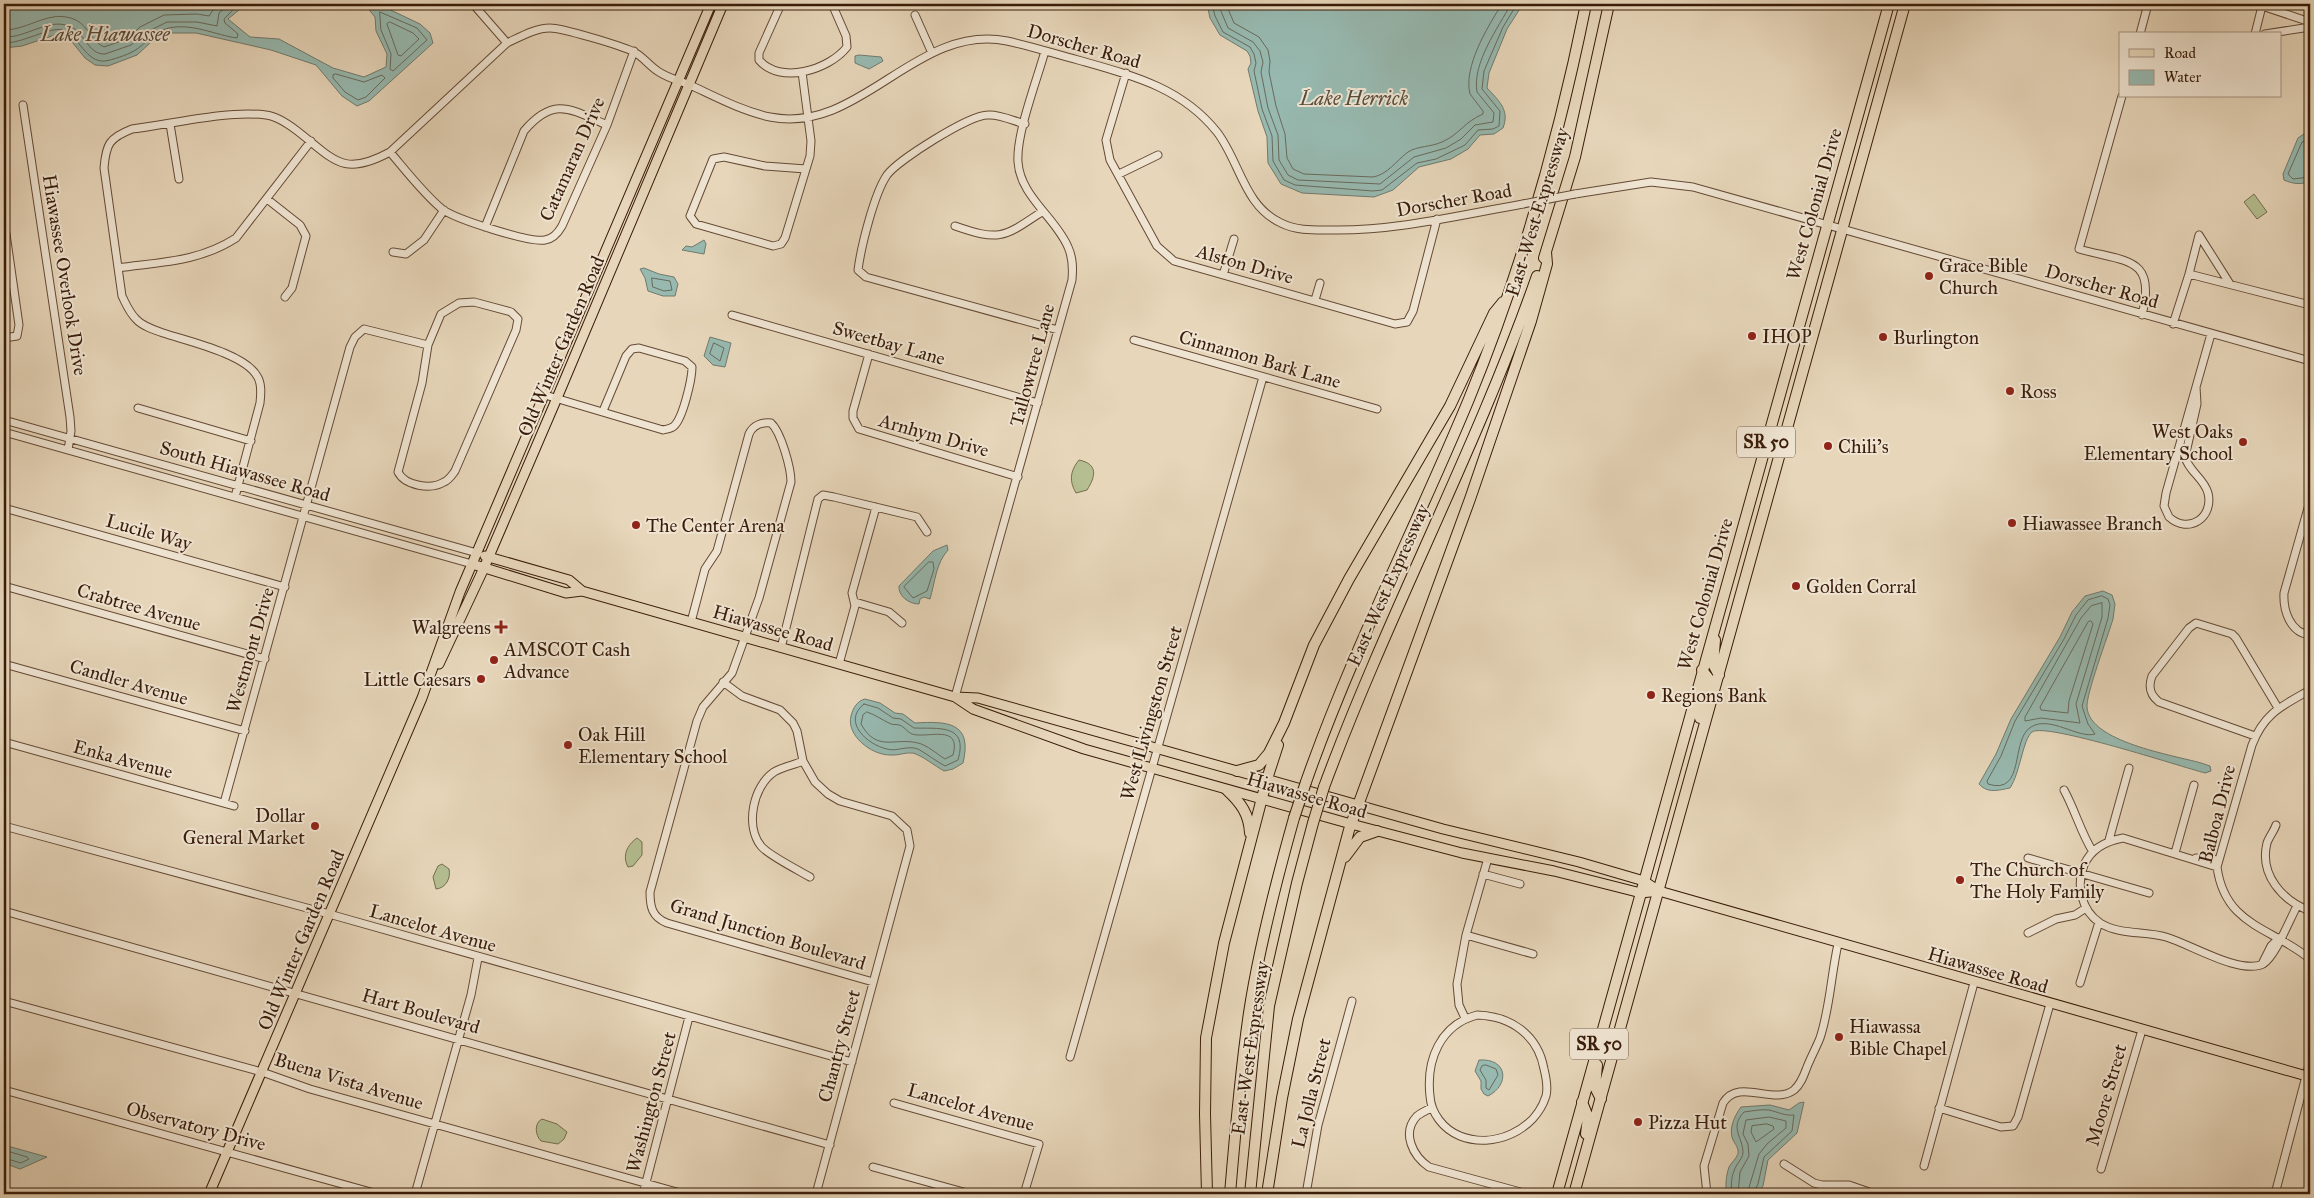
<svg xmlns="http://www.w3.org/2000/svg" width="2314" height="1198" font-family="'IM FELL Great Primer',serif">
<style>
.green{fill:#b4be91;stroke:#766d4d}
.water{fill:#97b9b0;stroke:#717a6d}
.lines{fill:none;stroke-linecap:round;stroke-linejoin:round}
.shore{stroke:#686a5c;stroke-width:1}
.minor-casing{stroke:#644a35;stroke-width:9}
.major-casing{stroke:#391c09;stroke-width:11}
.highway-casing{stroke:#391c09;stroke-width:12}
.minor{stroke:#efe4d2;stroke-width:7}
.major{stroke:#e7d6ba;stroke-width:9}
.highway{stroke:#e7d6ba;stroke-width:10}
.minor-bridge-casing{stroke:#644a35;stroke-width:9;stroke-linecap:butt}
.highway-bridge-casing{stroke:#391c09;stroke-width:12;stroke-linecap:butt}
.minor-bridge{stroke:#efe4d2;stroke-width:7}
.highway-bridge{stroke:#e7d6ba;stroke-width:10}
.poi-dot{fill:#8f2418;stroke:#efe4d2;stroke-width:2}
.labels{text-anchor:middle;dominant-baseline:central;stroke-width:4;stroke-linejoin:round;paint-order:stroke}
.shield{fill:#efe4d2;stroke:#705845;stroke-width:1}
.shield-label{font-size:18px;font-weight:bold;fill:#391c09}
.street-label{font-size:19px;fill:#391c09;stroke:#efe4d2}
.poi-label{font-size:19px;fill:#391c09;stroke:#efe4d2;text-anchor:start}
.water-label{font-size:20px;font-style:italic;fill:#554b3b;stroke:#efe4d2}
</style>
<rect width="100%" height="100%" fill="#e7d6ba"/>
<filter id="stains"><feTurbulence type="fractalNoise" baseFrequency=".004" numOctaves="4"/><feColorMatrix values="0 0 0 0 .2 0 0 0 0 .09 0 0 0 0 .02 0 0 0 .5 -.17"/></filter>
<radialGradient id="worn" r=".72"><stop offset=".6" stop-color="#630" stop-opacity="0"/><stop offset="1" stop-color="#630" stop-opacity=".3"/></radialGradient>
<!-- green -->
<path class="green" d="M2254 194 2267 212 2257 219 2244 202Z
M1079 460C1098 464 1096 476 1087 490L1076 493C1069 481 1070 471 1079 460Z
M637 838 642 842V855L633 866 628 867C622 856 627 845 637 838Z
M442 864 449 869C451 878 446 888 436 889L433 877 438 866Z
M542 1119 557 1124 567 1132 564 1139 558 1144 541 1141C535 1135 534 1123 542 1119Z"/>
<!-- water -->
<path class="water" d="M4 4H246L228 19 250 37 279 39 333 68 364 77 386 67 387 54 376 31 375 17 366 6 361 4H378L420 24 430 33 433 43 369 101 357 106 342 96 316 65 271 50 196 33H170L151 42 137 55 108 66 95 65 85 58 68 37 58 34 22 46 4 48Z
M1207 4H1523L1507 29 1489 73 1487 88C1499 101 1510 110 1503 128L1494 134 1480 135 1468 149 1451 159 1419 167 1393 190 1374 197 1302 193 1281 184 1268 163 1267 137 1258 111 1248 69 1251 63 1250 56 1247 51 1220 35 1210 18Z
M859 55 881 57 883 61 869 69 855 63V56Z
M2304 134H2310V181C2301 185 2293 184 2284 180L2283 174 2298 138Z
M704 240 706 244 704 254 682 250 686 246 692 247Z
M644 268 659 274 674 277 678 284 675 296H663L648 291 645 278 640 269Z
M710 337 731 343 725 367 713 365 704 356Z
M947 545 948 550C936 563 935 582 930 599L924 597 920 599 919 604C909 604 898 596 899 586L933 551Z
M2103 591 2112 595 2115 604 2113 619C2108 636 2086 694 2087 707 2089 742 2173 755 2201 763L2210 766 2211 771 2205 773C2182 767 2045 722 2032 732 2023 739 2020 773 2010 788 1999 790 1988 794 1979 784L1996 754 2011 719 2060 637 2072 612 2085 596Z
M865 699 880 703 895 713 903 714 915 723C947 721 973 722 963 763L953 769 944 771C935 766 923 756 913 753 905 752 898 756 890 755 871 755 846 735 851 716 853 708 857 701 865 699Z
M1479 1060C1508 1058 1510 1085 1488 1096L1484 1094 1481 1089V1081L1475 1071Z
M1804 1102 1797 1133 1768 1160 1763 1186 1756 1194H1727C1725 1186 1726 1176 1729 1167 1731 1163 1736 1159 1738 1154 1739 1148 1735 1144 1733 1140 1728 1129 1735 1115 1741 1107L1770 1105 1789 1110 1799 1103Z
M4 1145 47 1157 20 1169 4 1163Z"/>
<g class="lines">
<!-- shore -->
<path class="shore" d="M1212 4 1215 16 1223 32 1250 47 1254 54 1256 63 1254 71 1262 109 1272 136 1273 161 1284 180 1295 185 1373 191 1382 190 1417 163 1436 159 1465 145 1478 130 1493 129 1499 126 1500 111 1482 89 1484 71 1503 27 1517 4
M1218 4 1228 28 1253 42 1260 51 1263 62 1261 72 1268 108 1278 135 1279 160 1288 175 1298 180 1380 184 1414 157 1446 148 1461 139 1475 125 1493 122 1494 113 1477 92C1472 63 1498 28 1511 4
M1226 4 1234 23 1259 37 1268 50 1270 61 1269 72 1276 106 1285 134 1287 158 1293 169 1304 174 1373 177C1387 175 1397 160 1408 152 1417 146 1431 147 1442 142 1460 134 1464 122 1483 114V111L1470 94C1463 67 1488 26 1502 4
M380 12 417 28 427 40 393 71 390 69 391 54 381 30Z
M390 22 413 33 419 39 401 56 398 55 387 24Z
M4 30C30 30 50 8 76 20 88 26 92 42 104 47L127 39 140 27 164 15 197 14 209 16 217 4
M4 37C27 38 47 18 69 26 84 31 88 55 105 54L131 45 145 33 167 22H197L217 26 219 13 230 4
M4 43C21 44 51 26 63 30 79 36 86 63 105 61 112 60 127 55 134 51 146 44 154 31 169 28 193 23 215 35 237 38L238 34 225 23 224 19 239 4
M336 74 364 82 382 75 385 78 366 97 358 100 345 92 333 78V75Z
M2310 139 2302 142 2288 174 2293 179 2310 177
M652 278 670 281 672 290 664 291 653 287Z
M714 343 724 348 720 361 710 354Z
M929 562H933L934 569 927 591 913 598 904 587Z
M2102 596 2108 599 2110 605 2108 618 2082 706 2088 724 2095 734C2078 739 2050 715 2031 727 2010 739 2026 796 1988 784L1987 781 2001 756 2015 721 2064 639 2076 615 2088 600Z
M2102 603V617L2076 704 2080 723 2041 718 2025 721V717L2081 618 2091 606Z
M2091 621 2093 624 2069 701 2068 713 2041 710 2040 707 2088 622Z
M864 704 878 708 893 718 901 719 914 728C937 729 969 723 958 760L945 766C936 761 927 754 918 749 907 745 897 752 887 749 868 745 841 722 864 704Z
M867 712C876 715 882 720 891 724 894 725 896 724 899 725 904 726 907 732 912 734 926 739 962 723 953 755L945 759C937 754 927 745 918 743 895 737 877 753 861 724L863 715Z
M1486 1065 1496 1069 1498 1075 1489 1090 1486 1088V1080L1480 1070 1482 1066Z
M1767 1124 1773 1126 1774 1129 1756 1142 1751 1132 1752 1126Z
M4 1150 27 1157 29 1159 21 1163 4 1158
M1732 1194C1731 1186 1731 1178 1734 1171 1736 1164 1742 1160 1743 1153 1743 1137 1729 1128 1744 1112 1752 1111 1762 1109 1769 1110 1778 1112 1785 1116 1794 1115L1792 1131 1764 1157 1758 1184 1753 1194
M1738 1194 1740 1172 1749 1156 1748 1144 1743 1134 1746 1120 1769 1117 1786 1121V1128L1767 1144 1759 1154 1747 1194"/>
<defs>
<path id="minor" d="M473 4 507 43
M781 4 759 53V60C780 85 829 70 847 47L846 36 832 4
M915 15 932 53
M2140 34 2148 4
M2255 34 2262 6 2310 22
M2265 34 2310 27
M802 72 811 141 810 156 785 238 781 244 773 246 696 224 690 216 713 159 724 157 765 166 806 169
M1126 73 1106 140 1110 160 1157 246 1174 261 1395 324 1407 322 1413 311 1437 219
M2122 96 2079 249C2125 262 2157 256 2142 315
M23 105 70 417 71 431 68 450
M170 124 179 179
M1025 124C1013 121 1000 114 988 115 969 115 898 160 887 175 874 194 861 247 858 270L866 277 1058 330
M390 152C407 172 423 193 442 209 455 219 530 243 545 240 553 239 558 233 562 226L607 125 634 51
M1119 174 1158 155
M1575 194 1651 182 1693 187 2310 361
M267 199 300 225 306 236 292 288 285 297
M4 220 19 325 17 336 4 338
M955 226C1001 242 1004 237 1043 211
M485 227 524 131C554 96 570 109 607 125
M393 252 406 254 424 240 444 210
M118 268C160 262 199 262 236 238L311 141
M1223 275 1234 239
M2230 284 2199 235 2189 274C2229 284 2270 295 2310 305
M1315 300 1320 283
M474 302 511 312 518 319 516 330 455 471C452 475 449 480 444 482 431 490 405 486 398 472L422 383 428 345 441 314 459 303Z
M732 315 1038 403
M2173 324 2189 274
M1134 340 1377 409
M869 354 853 411V418L859 429 1018 477
M2196 387 2197 404 2185 457C2189 472 2204 478 2208 493 2214 517 2189 535 2169 517L2164 506 2166 493 2211 334
M545 395 663 430C667 429 671 429 674 426 683 418 692 379 692 367L685 361 639 348 632 349 626 356 603 411
M138 408 251 441
M4 420 477 553
M4 432 472 564
M235 497 260 403C261 394 262 383 257 376 245 354 187 341 163 333 154 330 142 326 136 319 129 312 126 304 122 296L104 168C106 144 109 138 132 129 172 124 227 110 266 115 277 116 288 124 296 130 334 159 342 178 390 152L507 43C520 37 535 28 550 28 562 28 619 45 632 51 642 55 649 66 659 72 668 78 680 81 690 85 716 97 742 111 770 117 860 135 916 23 1007 41 1031 46 1055 54 1078 60 1131 75 1181 87 1217 132 1240 162 1244 206 1281 223 1297 231 1314 230 1332 230 1396 231 1460 215 1523 204
M2310 501 2284 593C2283 610 2290 633 2310 635
M4 508 285 587
M4 586 265 659
M855 602 889 612 902 623
M691 622 705 569 717 551 749 434C753 425 762 422 771 423 781 432 791 468 791 482L759 598 732 673 703 707 697 721 650 892C650 907 652 917 667 923L873 982
M781 648 818 499 823 495 834 497 917 517 927 532
M4 664 245 731
M839 664 855 606 852 593 876 507
M723 682 742 696 780 710 793 723 797 731 803 761 815 782 828 794 840 801 892 816 907 830 910 846 816 1194
M2310 690C2282 706 2264 713 2252 745L2217 867C2225 926 2271 927 2310 959
M955 697 1072 280C1073 268 1073 258 1068 247 1056 218 1020 196 1018 162 1016 134 1037 80 1045 51
M2255 736 2159 702C2150 695 2148 687 2152 676L2189 628 2196 623 2232 634 2236 638 2278 708
M4 742 234 806
M803 761C794 765 782 767 774 772 753 786 745 826 761 846 768 855 798 870 810 877
M2064 790C2075 810 2081 833 2093 852
M224 803 350 347 355 337 364 329 428 345
M2276 825C2274 831 2269 837 2267 843 2259 875 2283 901 2310 911
M4 826 329 914 852 1062
M2109 840 2129 768
M2175 853 2194 785
M2028 858 2149 893
M2196 858 2219 860
M2217 867 2123 838C2106 841 2091 849 2084 865 2076 885 2081 910 2100 923 2119 935 2145 931 2166 937 2190 944 2240 975 2263 964 2275 957 2289 921 2297 906
M1483 874 1520 884
M4 911 830 1145
M2028 933 2056 919 2075 915 2086 908
M1466 935 1533 954
M2262 964 2271 946 2279 938
M2080 983 2099 922
M4 1001 262 1072 310 1089 684 1194
M1477 1015C1511 1016 1538 1035 1544 1069 1546 1077 1548 1088 1546 1096 1535 1131 1493 1149 1460 1136 1443 1129 1431 1113 1430 1096 1426 1060 1440 1025 1477 1015Z
M1465 1018 1459 1005 1457 984 1466 935 1488 858
M1070 1057 1263 377
M4 1090 378 1194
M894 1103 1039 1144 1024 1194
M1431 1108C1427 1110 1421 1113 1417 1116 1401 1133 1413 1156 1429 1167L1524 1193
M1939 1108 2001 1127 2013 1126 2018 1117 2050 1004
M1784 1164 1814 1183 1822 1185H1849L1875 1194
M1924 1166 1974 983
M873 1167 971 1194
M2101 1169 2142 1030
M210 1190 225 1194
M415 1194 471 995 478 958
M643 1194 689 1017
M1306 1194 1318 1125 1352 1001
M1707 1194 1704 1166 1723 1103C1739 1077 1773 1106 1794 1090 1801 1084 1804 1075 1807 1067 1811 1057 1816 1048 1820 1038 1830 1008 1831 975 1838 944
M2275 1194 2310 1061"/>
<path id="major" d="M485 556 569 580 582 591
M472 564 566 593 582 591 955 697 978 698 1443 829 1579 862 1644 881 1659 891 2310 1077
M439 664 484 568 557 398 723 4
M955 697 973 709 1084 749 1351 824 1462 853 1554 871 1641 893 1659 891
M209 1194 422 698 460 592 711 4"/>
<path id="highway" d="M1544 258 1575 157 1609 4
M1715 640 1713 664 1719 675
M1700 718 1709 679 1702 670
M1237 771 1259 765 1269 753 1284 723 1314 645 1349 579 1450 406 1494 313 1503 302
M1306 782C1352 651 1416 527 1469 399 1521 272 1559 138 1586 4
M1324 787C1388 614 1476 450 1537 276
M1227 790C1241 803 1249 814 1250 833
M1345 857 1360 837 1377 831
M1597 1065 1595 1087 1601 1099
M1582 1102 1588 1117 1586 1134
M1207 1194 1205 1114 1206 1038 1224 943 1267 779 1278 745
M1230 1194C1235 1134 1240 1074 1249 1013 1259 947 1276 882 1294 818
M1250 1194 1269 1006 1297 883 1313 823
M1267 1194 1282 1098 1298 1019 1349 830 1470 499 1531 321 1547 264 1546 252
M1557 1194 1889 4
M1574 1194 1905 4"/>
</defs>
<!-- minor casing -->
<use href="#minor" class="minor-casing"/>
<!-- major casing -->
<use href="#major" class="major-casing"/>
<!-- highway casing -->
<use href="#highway" class="highway-casing"/>
<!-- minor -->
<use href="#minor" class="minor"/>
<!-- major -->
<use href="#major" class="major"/>
<!-- highway -->
<use href="#highway" class="highway"/>
<defs>
<path id="minor-bridge" d="M1523 204 1575 194"/>
<path id="highway-bridge" d="M1294 818 1306 782
M1313 823 1324 787"/>
</defs>
<!-- minor-bridge casing -->
<use href="#minor-bridge" class="minor-bridge-casing"/>
<!-- highway-bridge casing -->
<use href="#highway-bridge" class="highway-bridge-casing"/>
<!-- minor-bridge -->
<use href="#minor-bridge" class="minor-bridge"/>
<!-- highway-bridge -->
<use href="#highway-bridge" class="highway-bridge"/>
</g>
<!-- markers -->
<g class="poi-dot">
<circle cx="1929" cy="276" r="5"/>
<circle cx="1752" cy="336" r="5"/>
<circle cx="1883" cy="337" r="5"/>
<circle cx="2010" cy="391" r="5"/>
<circle cx="2243" cy="442" r="5"/>
<circle cx="1828" cy="446" r="5"/>
<circle cx="2012" cy="523" r="5"/>
<circle cx="636" cy="525" r="5"/>
<circle cx="1796" cy="586" r="5"/>
<path d="M498.5 619.5h5v5h5v5h-5v5h-5v-5h-5v-5h5z"/>
<circle cx="494" cy="660" r="5"/>
<circle cx="481" cy="679" r="5"/>
<circle cx="1651" cy="695" r="5"/>
<circle cx="568" cy="745" r="5"/>
<circle cx="315" cy="826" r="5"/>
<circle cx="1960" cy="880" r="5"/>
<circle cx="1839" cy="1037" r="5"/>
<circle cx="1638" cy="1122" r="5"/>
</g>
<g class="labels">
<!-- shield labels -->
<g class="shield">
<rect x="1737" y="426.5" width="58" height="31" rx="4"/>
<rect x="1570" y="1028.5" width="58" height="31" rx="4"/>
</g>
<g class="shield-label">
<text x="1766" y="442">SR 50</text>
<text x="1599" y="1044">SR 50</text>
</g>
<!-- street labels -->
<g class="street-label">
<text transform="translate(1084 46) rotate(16)">Dorscher Road</text>
<text transform="translate(572 159) rotate(-66)">Catamaran Drive</text>
<text transform="translate(1454 200) rotate(-10)">Dorscher Road</text>
<text transform="translate(1814 204) rotate(-74)">West Colonial Drive</text>
<text transform="translate(1537 212) rotate(-73)">East-West Expressway</text>
<text transform="translate(1245 264) rotate(16)">Alston Drive</text>
<text transform="translate(65 275) rotate(81)">Hiawassee Overlook Drive</text>
<text transform="translate(2102 286) rotate(16)">Dorscher Road</text>
<text transform="translate(889 343) rotate(16)">Sweetbay Lane</text>
<text transform="translate(561 346) rotate(-67)">Old Winter Garden Road</text>
<text transform="translate(1260 359) rotate(16)">Cinnamon Bark Lane</text>
<text transform="translate(1032 365) rotate(-75)">Tallowtree Lane</text>
<text transform="translate(934 435) rotate(16)">Arnhym Drive</text>
<text transform="translate(245 471) rotate(16)">South Hiawassee Road</text>
<text transform="translate(149 532) rotate(16)">Lucile Way</text>
<text transform="translate(1388 585) rotate(-66)">East-West Expressway</text>
<text transform="translate(1705 594) rotate(-74)">West Colonial Drive</text>
<text transform="translate(139 607) rotate(16)">Crabtree Avenue</text>
<text transform="translate(773 628) rotate(16)">Hiawassee Road</text>
<text transform="translate(250 650) rotate(-74)">Westmont Drive</text>
<text transform="translate(129 682) rotate(16)">Candler Avenue</text>
<text transform="translate(1151 713) rotate(-74)">West Livingston Street</text>
<text transform="translate(123 759) rotate(15)">Enka Avenue</text>
<text transform="translate(1307 795) rotate(16)">Hiawassee Road</text>
<text transform="translate(2217 814) rotate(-76)">Balboa Drive</text>
<text transform="translate(433 928) rotate(16)">Lancelot Avenue</text>
<text transform="translate(768 934) rotate(17)">Grand Junction Boulevard</text>
<text transform="translate(301 940) rotate(-67)">Old Winter Garden Road</text>
<text transform="translate(1988 970) rotate(16)">Hiawassee Road</text>
<text transform="translate(421 1011) rotate(16)">Hart Boulevard</text>
<text transform="translate(839 1046) rotate(-75)">Chantry Street</text>
<text transform="translate(1250 1048) rotate(-82)">East-West Expressway</text>
<text transform="translate(349 1081) rotate(17)">Buena Vista Avenue</text>
<text transform="translate(1311 1093) rotate(-76)">La Jolla Street</text>
<text transform="translate(2106 1095) rotate(-74)">Moore Street</text>
<text transform="translate(651 1102) rotate(-75)">Washington Street</text>
<text transform="translate(971 1107) rotate(16)">Lancelot Avenue</text>
<text transform="translate(196 1126) rotate(15)">Observatory Drive</text>
</g>
<!-- poi labels -->
<g class="poi-label">
<text x="1939" y="265">Grace Bible<tspan x="1939" dy="22">Church</tspan></text>
<text x="1762" y="336">IHOP</text>
<text x="1893" y="337">Burlington</text>
<text x="2020" y="391">Ross</text>
<text x="2233" y="431" text-anchor="end">West Oaks<tspan x="2233" dy="22">Elementary School</tspan></text>
<text x="1838" y="446">Chili's</text>
<text x="2022" y="523">Hiawassee Branch</text>
<text x="646" y="525">The Center Arena</text>
<text x="1806" y="586">Golden Corral</text>
<text x="491" y="627" text-anchor="end">Walgreens</text>
<text x="504" y="649">AMSCOT Cash<tspan x="504" dy="22">Advance</tspan></text>
<text x="471" y="679" text-anchor="end">Little Caesars</text>
<text x="1661" y="695">Regions Bank</text>
<text x="578" y="734">Oak Hill<tspan x="578" dy="22">Elementary School</tspan></text>
<text x="305" y="815" text-anchor="end">Dollar<tspan x="305" dy="22">General Market</tspan></text>
<text x="1970" y="869">The Church of<tspan x="1970" dy="22">The Holy Family</tspan></text>
<text x="1849" y="1026">Hiawassa<tspan x="1849" dy="22">Bible Chapel</tspan></text>
<text x="1648" y="1122">Pizza Hut</text>
</g>
<!-- water labels -->
<g class="water-label">
<text x="105" y="34">Lake Hiawassee</text>
<text x="1354" y="98">Lake Herrick</text>
</g>
</g>
<!-- margin -->
<rect width="2314" height="1198" fill="none" stroke="#e7d6ba" stroke-width="20"/>
<rect x="5" y="5" width="2304" height="1188" fill="none" stroke="#391c09" stroke-width="2.5"/>
<rect x="10" y="10" width="2294" height="1178" fill="none" stroke="#391c09"/>
<!-- legend -->
<rect x="2119" y="32" width="162" height="65" fill="#efe4d2" stroke="#a69482"/>
<rect x="2129" y="49" width="25" height="8" fill="#e7d6ba" stroke="#a69482"/>
<text x="2164" y="58" font-size="15" fill="#391c09">Road</text>
<rect x="2129" y="70" width="25" height="15" fill="#97b9b0" stroke="#a69482"/>
<text x="2164" y="82" font-size="15" fill="#391c09">Water</text>
<rect width="100%" height="100%" filter="url(#stains)"/>
<rect width="100%" height="100%" fill="url(#worn)"/>
</svg>
